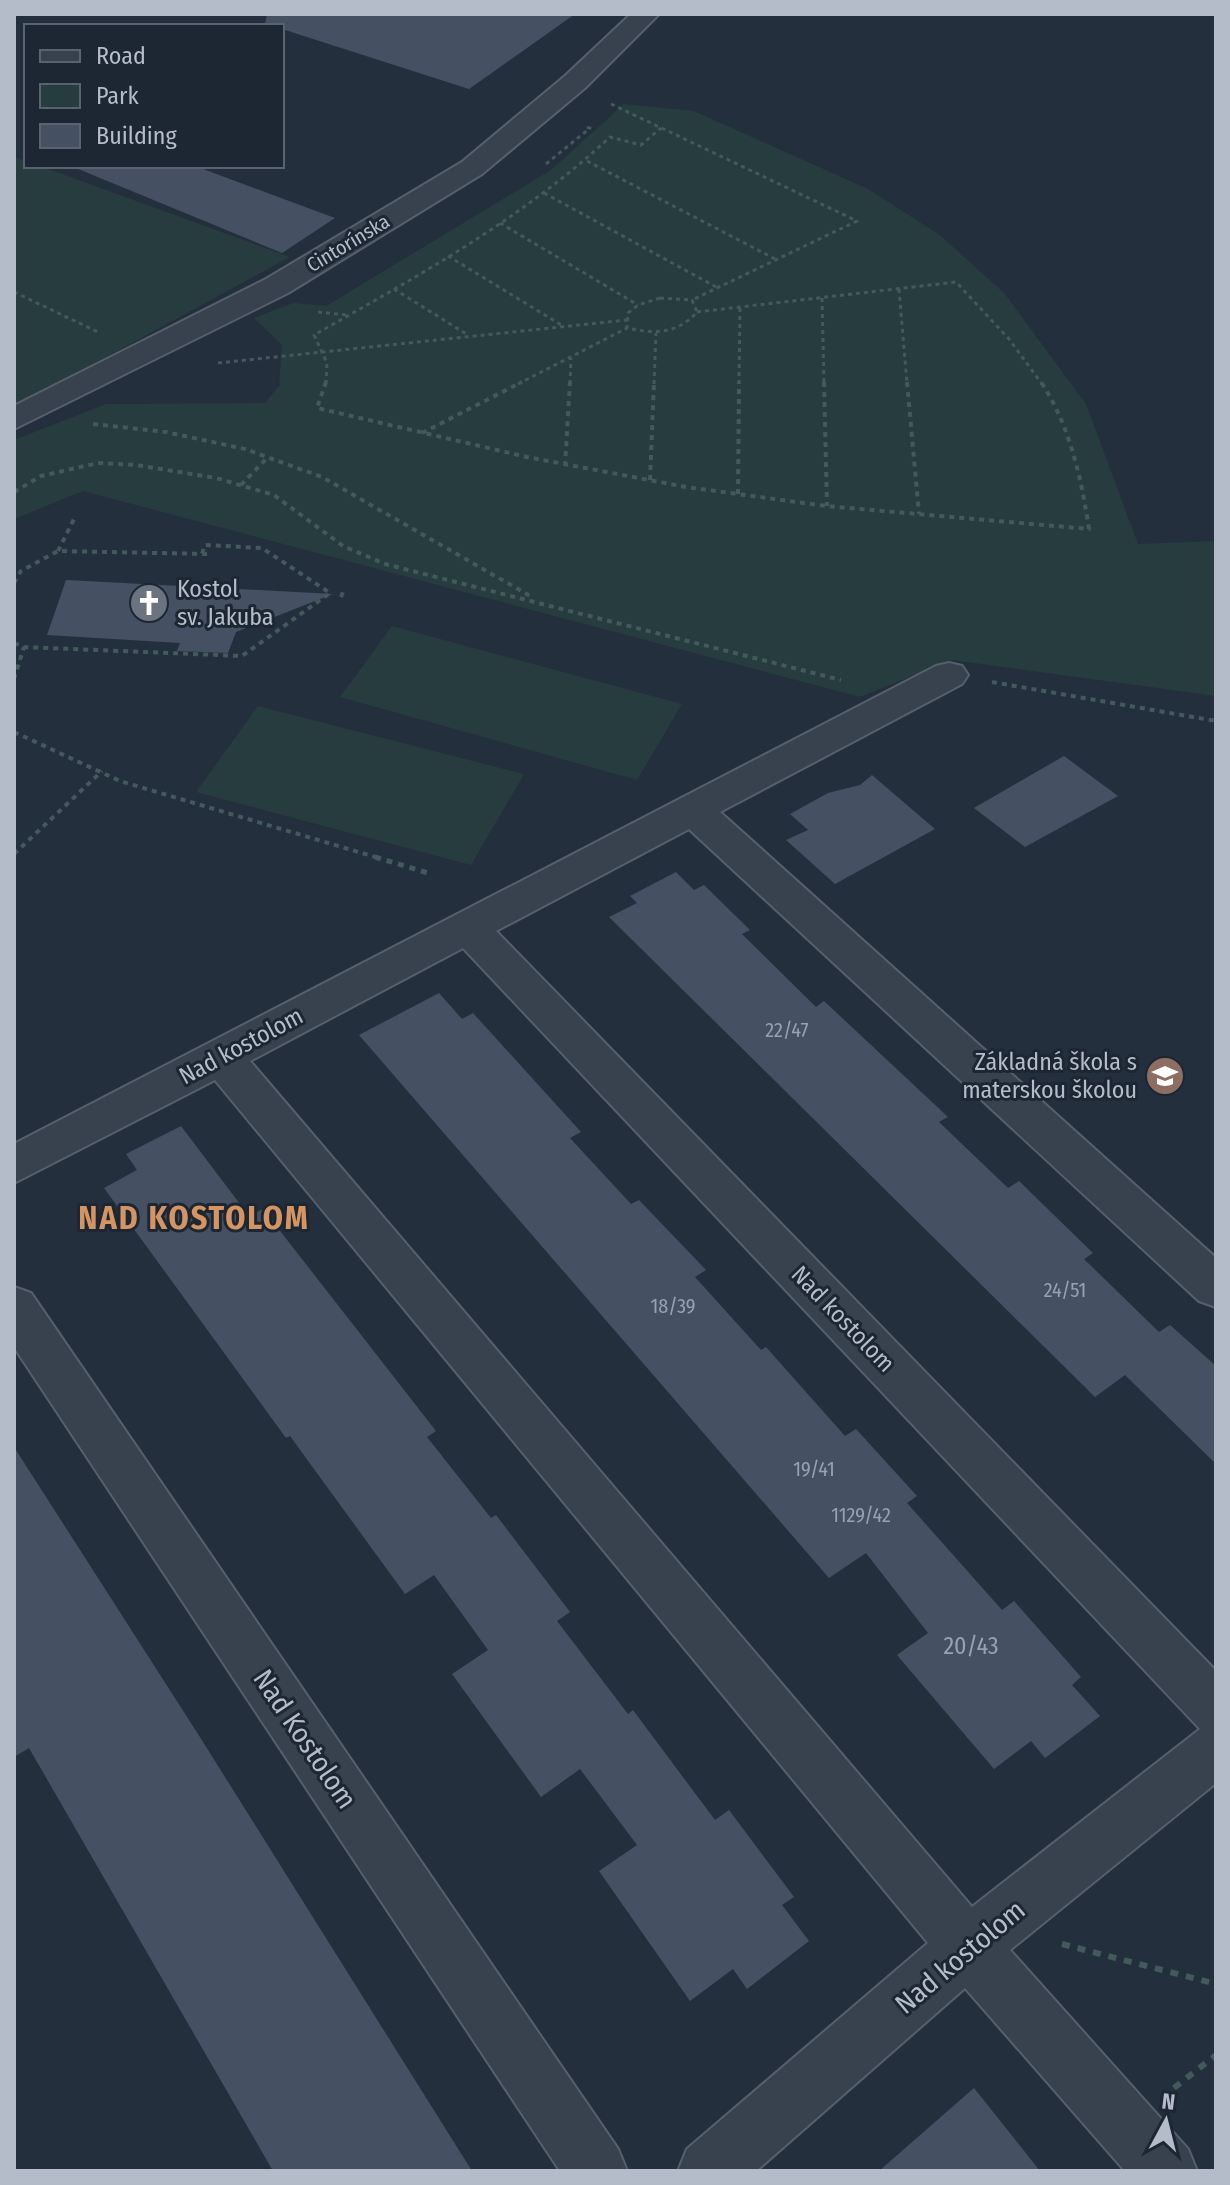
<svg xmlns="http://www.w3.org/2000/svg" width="1230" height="2185" font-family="'Fira Sans Condensed',sans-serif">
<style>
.green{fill:#263c3f}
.building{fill:#455162}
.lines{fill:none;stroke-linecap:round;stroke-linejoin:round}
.minor-casing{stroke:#565f6c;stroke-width:4}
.path-far3{stroke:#44595c;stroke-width:3;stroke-dasharray:4 4;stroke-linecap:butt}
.path-far2{stroke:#44595c;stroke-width:4;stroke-dasharray:5 5;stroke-linecap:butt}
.path-far1{stroke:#44595c;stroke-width:5;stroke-dasharray:6 6;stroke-linecap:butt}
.path{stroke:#44595c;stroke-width:6;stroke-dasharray:8 8;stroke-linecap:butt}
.minor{fill:#38414e;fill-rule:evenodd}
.labels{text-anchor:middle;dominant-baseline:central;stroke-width:6;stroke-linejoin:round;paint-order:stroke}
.far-street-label{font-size:20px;fill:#b4bcc9;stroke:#1d2633}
.number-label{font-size:20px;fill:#98a1af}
.poi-label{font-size:24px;fill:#b4bcc9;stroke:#1d2633;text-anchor:start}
.street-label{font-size:24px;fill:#b4bcc9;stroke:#1d2633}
.near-number-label{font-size:24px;fill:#98a1af}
.near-street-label{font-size:28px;fill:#b4bcc9;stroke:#1d2633}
.district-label{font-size:32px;font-weight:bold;letter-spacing:2px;fill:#d59563;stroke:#1d2633}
</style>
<rect width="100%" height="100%" fill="#242f3e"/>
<!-- green -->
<path class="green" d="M624 104 694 111 868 189 940 235 1005 294 1086 404 1138 544 1216 541V696L952 660 860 697 83 491 14 519V440L106 404 265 403 279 386 282 345 254 318 293 303 326 306 551 170Z
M14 157 26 161V166H40L290 257 14 407Z
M392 626 682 704 637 780 340 697Z
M258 706 524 774 471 865 196 792Z"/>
<!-- building -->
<path class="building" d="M267 14H575L469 89 282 29V26L265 24Z
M71 166H195L335 218 282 253Z
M66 580 333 594 236 632 228 653 177 651 180 643 47 635Z
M1064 756 1118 796 1025 847 974 808Z
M872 775 935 829 835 884 786 840 808 830 790 814 828 793 860 785Z
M676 872 694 890 704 885 750 930 742 934 816 1007 824 1001 948 1117 939 1122 1008 1188 1019 1181 1093 1253 1084 1259 1159 1332 1170 1325 1216 1366V1464L1125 1375 1095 1397 609 917 637 903 630 896Z
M439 993 462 1019 473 1013 581 1132 570 1138 631 1204 639 1200 706 1270 695 1277 761 1350 766 1347 845 1436 856 1429 917 1496 907 1503 1002 1610 1014 1601 1081 1677 1072 1685 1100 1716 1045 1758 1031 1741 994 1769 897 1655 928 1633 866 1553 829 1578 359 1035Z
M181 1126 249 1216 263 1209 436 1431 427 1437 491 1518 496 1515 570 1612 557 1621 628 1714 633 1710 715 1820 729 1810 794 1897 782 1905 809 1941 747 1989 733 1969 690 2001 599 1871 637 1845 580 1769 541 1797 452 1674 488 1650 434 1575 405 1594 290 1436 286 1438 104 1188 137 1170 126 1154Z
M14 1447 198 1734 472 2171H273L29 1748 14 1757Z
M974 2088 1040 2171H879Z"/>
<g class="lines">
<defs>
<path id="minor" d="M631 14H659L585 88 482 174 288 293 14 429V406L266 279 462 162 565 76Z
M949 663 962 666 968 675 962 684 720 812 1216 1258V1307L1199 1301 689 829 496 931 1216 1671V1783L1010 1950 1188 2149 1197 2171H1125L965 1988 756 2171H678L687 2149 928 1943 215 1080 14 1183V1144L936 666ZM463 948 1200 1729 972 1907 250 1061Z
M14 1287 31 1293 618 2149 627 2171H560L14 1347Z"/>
</defs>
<!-- minor casing -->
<use href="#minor" class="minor-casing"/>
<!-- path-far3 -->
<path class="path-far3" d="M611 104 857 221 692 300
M587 161 777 260
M546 164 590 128 584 127
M544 193 718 288
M500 223 638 305
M448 256 563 326
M394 289 468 335
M899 289 907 384
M14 292 98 332
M660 298 692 300 697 312C678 334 654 334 627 328L628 313 638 305Z
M822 298 824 384
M318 312 347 315
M697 312 956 282 1009 339 1042 384
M218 363 627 320
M326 384 327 363 314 335C418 276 522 219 610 137L641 145 661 128
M518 384 627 328
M570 384 571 358
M654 384 656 333
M739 384 740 307"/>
<!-- path-far2 -->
<path class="path-far2" d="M326 382 317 408 527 457 686 487 826 506 1089 529C1081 477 1070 426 1041 382
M824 382 827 506
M907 382 919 514
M93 424 166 432 245 449 322 477 532 597
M422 433 522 382
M565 466 570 382
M650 480 654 382
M241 485 268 457
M14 492 41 476 98 463 136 465 216 478 274 495 343 546 385 564 841 680
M738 494 739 382
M58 551 75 517
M14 583 21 571 58 551 208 554
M341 597 343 592
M14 643 24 647 242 656 330 593 262 548 205 545 202 554
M14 679 24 647
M992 682 1216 721
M14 732 120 781 382 859
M14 854 102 771"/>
<!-- path-far1 -->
<path class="path-far1" d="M375 857 431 874"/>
<!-- path -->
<path class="path" d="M1062 1944 1216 1984
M1174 2088 1216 2055"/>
<!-- minor -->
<use href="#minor" class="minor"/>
</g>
<!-- icons -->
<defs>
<symbol id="church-disc" viewBox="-11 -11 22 22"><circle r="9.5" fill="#6b7280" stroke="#1d2633"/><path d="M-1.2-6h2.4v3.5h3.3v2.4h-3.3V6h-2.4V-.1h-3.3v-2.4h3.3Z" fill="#fff"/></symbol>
<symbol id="school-disc" viewBox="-11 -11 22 22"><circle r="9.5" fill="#8d6e63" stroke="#1d2633"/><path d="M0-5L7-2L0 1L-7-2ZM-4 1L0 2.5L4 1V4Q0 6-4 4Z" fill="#fff"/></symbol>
</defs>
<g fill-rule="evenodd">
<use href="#church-disc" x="127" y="581" width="44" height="44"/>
<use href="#school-disc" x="1143" y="1054" width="44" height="44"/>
</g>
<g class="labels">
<!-- far-street labels -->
<g class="far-street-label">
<text transform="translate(348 243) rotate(-31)">Cintorínska</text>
</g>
<!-- number labels -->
<g class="number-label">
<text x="787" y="1030">22/47</text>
<text x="1065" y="1290">24/51</text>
<text x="673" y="1306">18/39</text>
<text x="814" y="1469">19/41</text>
<text x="861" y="1515">1129/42</text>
</g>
<!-- poi labels -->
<g class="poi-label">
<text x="177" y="589">Kostol<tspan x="177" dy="28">sv. Jakuba</tspan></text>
<text x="1137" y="1062" text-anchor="end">Základná škola s<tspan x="1137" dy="28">materskou školou</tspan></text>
</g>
<!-- street labels -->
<g class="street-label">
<text transform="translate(241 1046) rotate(-28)">Nad kostolom</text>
<text transform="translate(843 1319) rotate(46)">Nad kostolom</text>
</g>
<!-- near-number labels -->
<g class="near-number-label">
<text x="971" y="1646">20/43</text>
</g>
<!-- near-street labels -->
<g class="near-street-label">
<text transform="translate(305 1739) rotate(56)">Nad Kostolom</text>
<text transform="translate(960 1957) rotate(-40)">Nad kostolom</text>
</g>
<!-- district labels -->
<g class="district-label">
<text x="194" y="1218">NAD KOSTOLOM</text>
</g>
</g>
<!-- border -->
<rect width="1230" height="2185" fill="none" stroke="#b4bcc9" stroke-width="32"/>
<!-- legend -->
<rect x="24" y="24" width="260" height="144" fill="#1d2633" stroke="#59626f" stroke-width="2"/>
<rect x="40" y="50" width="40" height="12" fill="#38414e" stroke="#59626f" stroke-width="2"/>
<text x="96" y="64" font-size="24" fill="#b4bcc9">Road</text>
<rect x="40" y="84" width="40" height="24" fill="#263c3f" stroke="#59626f" stroke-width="2"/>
<text x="96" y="104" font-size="24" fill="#b4bcc9">Park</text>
<rect x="40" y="124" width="40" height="24" fill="#455162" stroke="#59626f" stroke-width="2"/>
<text x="96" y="144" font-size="24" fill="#b4bcc9">Building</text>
<!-- north arrow -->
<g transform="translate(1166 2121) rotate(7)" stroke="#1d2633" stroke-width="6" paint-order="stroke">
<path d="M0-6L14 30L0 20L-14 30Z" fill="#b4bcc9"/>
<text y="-12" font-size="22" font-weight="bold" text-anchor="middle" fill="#b4bcc9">N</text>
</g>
</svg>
